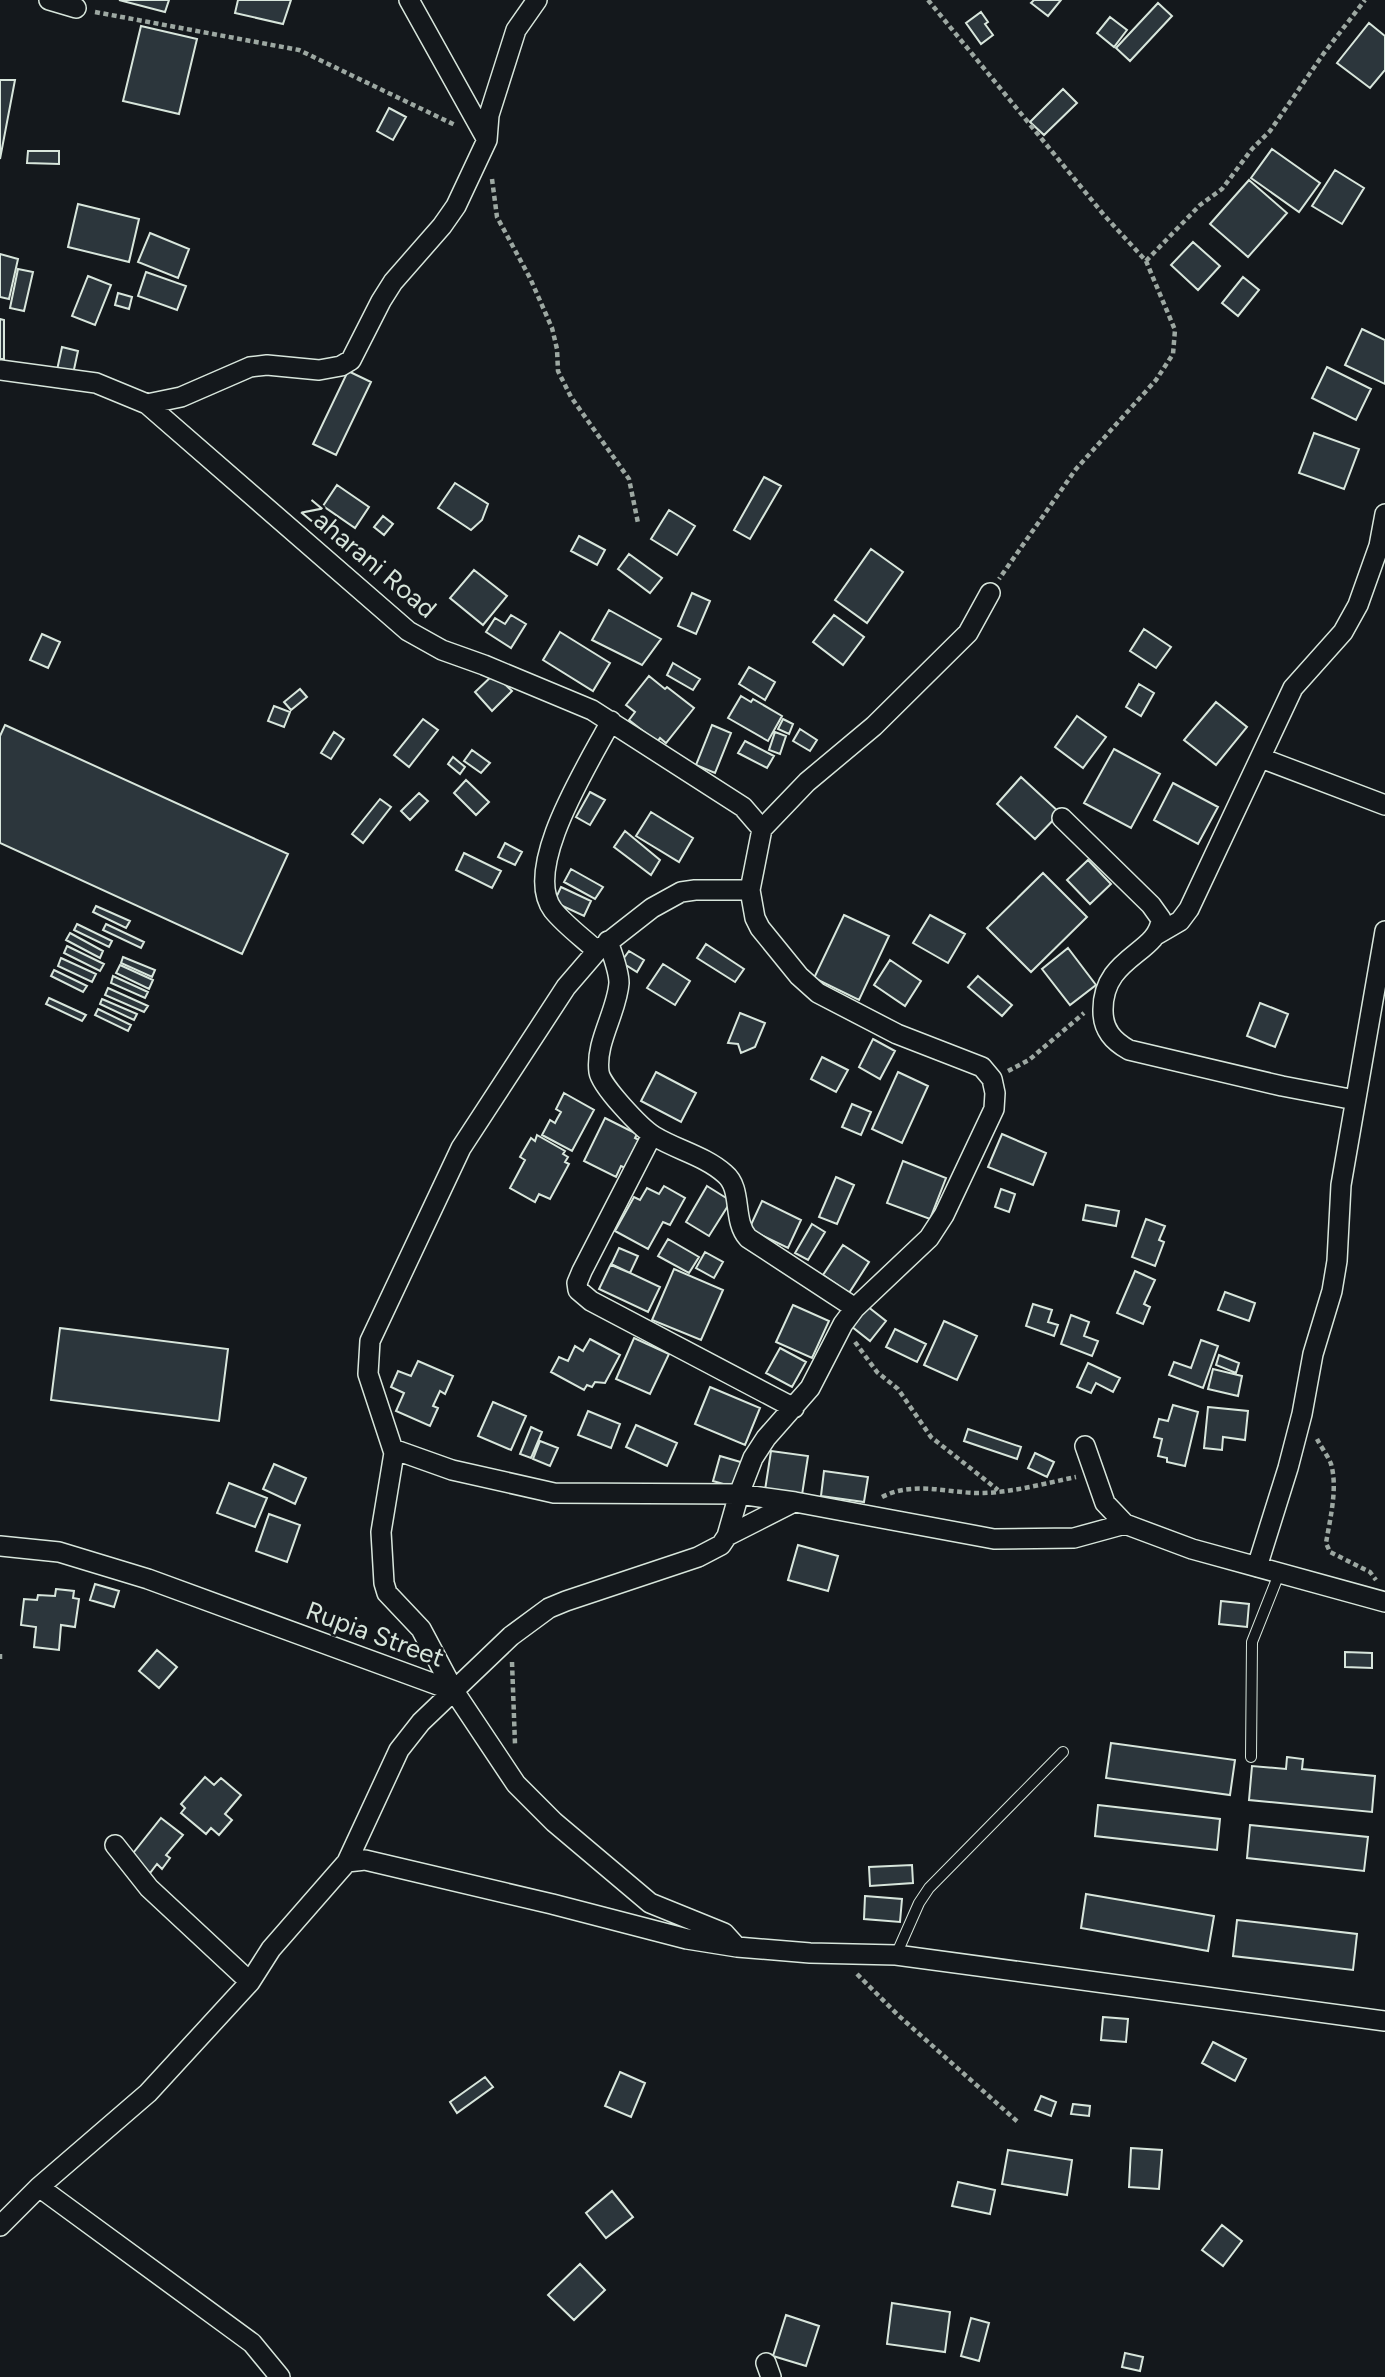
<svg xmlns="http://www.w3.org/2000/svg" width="1385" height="2377" font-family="Figtree,sans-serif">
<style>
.building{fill:#2c363c;stroke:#d8e6dc;stroke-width:2}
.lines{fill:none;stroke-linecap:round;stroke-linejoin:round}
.lane-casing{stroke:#d8e6dc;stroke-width:12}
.street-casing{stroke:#d8e6dc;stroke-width:22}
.path{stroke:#9da8a2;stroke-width:4.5;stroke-dasharray:5 3.5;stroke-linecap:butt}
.lane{stroke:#14181c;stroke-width:10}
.street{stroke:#14181c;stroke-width:19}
.labels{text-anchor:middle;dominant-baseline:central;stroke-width:5;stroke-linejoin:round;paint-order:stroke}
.street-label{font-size:26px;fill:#d8e6dc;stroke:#14181c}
</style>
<rect width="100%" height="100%" fill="#14181c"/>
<!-- building -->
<path class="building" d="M119 0H169L165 12Z
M238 0H291L283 24 235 13Z
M1034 0H1061L1048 16 1031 3Z
M1158 3 1172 16 1130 61 1116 48Z
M981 12 988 22 985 24 993 35 981 44 966 23Z
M1110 17 1127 30 1114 47 1097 33Z
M1369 23 1385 36V70L1370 88 1337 63Z
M141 26 197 39 179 114 123 101Z
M0 80H15L0 159Z
M1063 89 1077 103 1044 135 1030 122Z
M389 108 406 117 393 140 377 131Z
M1272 149 1320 183 1299 212 1251 178Z
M28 151H59V164L27 163Z
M1335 170 1364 188 1342 224 1312 206Z
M1249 180 1287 213 1248 257 1210 224Z
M78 204 139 219 129 262 68 247Z
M150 233 189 249 178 278 138 262Z
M1193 242 1220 266 1198 290 1171 265Z
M0 254 18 259 9 299 0 297Z
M18 269 33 272 24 311 10 308Z
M146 272 186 286 177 310 138 296Z
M88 276 111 285 95 325 72 316Z
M1243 277 1259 290 1238 316 1222 303Z
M118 293 132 297 129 309 115 305Z
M0 319 4 320V359H0Z
M1362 329 1385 340V384L1345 365Z
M62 347 78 351 73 374 57 370Z
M1327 367 1371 389 1356 420 1312 398Z
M348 371 371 382 336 455 313 444Z
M1314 433 1359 449 1344 489 1299 473Z
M764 477 781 486 750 539 734 530Z
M455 483 488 504 482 520 471 530 438 508Z
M337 485 369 507 355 528 323 506Z
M669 510 695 526 677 555 651 539Z
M383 516 393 524 384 535 374 527Z
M579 536 605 550 597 565 571 551Z
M871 549 903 572 867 623 835 600Z
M629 554 662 578 650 593 618 569Z
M474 570 507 596 483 625 450 598Z
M692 593 710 601 696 634 678 626Z
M609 610 661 639 642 665 592 640Z
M511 615 526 624 511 648 486 632 495 618 505 624Z
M834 615 864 637 843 665 813 642Z
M1144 629 1171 647 1156 668 1130 651Z
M560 632 610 663 593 691 543 660Z
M42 634 60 642 48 668 30 660Z
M673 663 700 679 693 690 667 675Z
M749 667 775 682 765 700 739 684Z
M494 674 512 691 492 711 475 692Z
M649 676 665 689 667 687 694 708 666 743 660 738 657 742 629 720 635 712 626 705Z
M1139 684 1154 693 1141 716 1126 707Z
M300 689 307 697 291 710 284 702Z
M741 696 751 702 753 699 782 716 768 741 728 718Z
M1216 702 1247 727 1216 765 1184 740Z
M274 706 290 712 284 727 268 721Z
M1077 716 1106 737 1083 768 1055 747Z
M423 719 438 730 409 767 394 755Z
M783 719 793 724 789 734 778 729Z
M5 725 288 854 242 954 0 843V736Z
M712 725 731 733 715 773 696 765Z
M800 729 817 740 810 751 793 741Z
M334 732 344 739 331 759 321 753Z
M775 732 786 736 780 754 769 750Z
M745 741 774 756 767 768 738 753Z
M1114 749 1160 774 1131 828 1084 803Z
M472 750 490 763 481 773 464 761Z
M453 757 465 767 460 774 448 764Z
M1021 777 1060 813 1035 839 997 804Z
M466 780 489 802 476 815 454 793Z
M1173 783 1218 807 1198 844 1154 820Z
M590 792 605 800 590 825 576 817Z
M419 793 428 801 410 820 401 811Z
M380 799 391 807 363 843 352 834Z
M651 812 693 838 679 862 636 836Z
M625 831 660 860 651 875 614 847Z
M505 843 522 852 515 865 498 857Z
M464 853 501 871 492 888 456 870Z
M1088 860 1111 884 1090 904 1067 880Z
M571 869 603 887 595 899 564 882Z
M1043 873 1087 917 1031 972 987 928Z
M561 887 591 901 584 916 554 902Z
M96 906 130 921 126 928 93 912Z
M844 915 889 936 859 1000 814 978Z
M930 915 965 934 948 963 913 943Z
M77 924 112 941 109 947 74 930Z
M106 924 144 942 141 948 103 930Z
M70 933 103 951 100 958 66 940Z
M706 944 744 969 735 982 697 958Z
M67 946 104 964 100 971 64 953Z
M1068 948 1096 985 1070 1005 1042 969Z
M629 951 644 960 637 972 621 962Z
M123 957 155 970 152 977 121 963Z
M61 958 96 974 92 982 58 966Z
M890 960 921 981 905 1006 874 985Z
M663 964 690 981 675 1005 647 988Z
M120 965 153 980 149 989 116 973Z
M54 970 87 986 83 992 51 976Z
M113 976 148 992 145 998 111 983Z
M978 976 1012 1005 1002 1016 968 987Z
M108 988 148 1006 144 1012 105 995Z
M49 998 86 1015 82 1021 46 1004Z
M102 999 137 1014 134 1020 100 1004Z
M1260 1003 1288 1014 1275 1047 1247 1036Z
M98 1009 131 1025 128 1031 95 1015Z
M740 1013 765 1023 755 1047 741 1053 738 1044 728 1043Z
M873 1039 895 1051 880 1079 859 1067Z
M822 1057 848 1070 836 1092 811 1079Z
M656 1072 696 1093 681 1122 641 1101Z
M898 1072 928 1086 902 1143 872 1129Z
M564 1093 594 1110 572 1151 542 1135 550 1120 555 1123 557 1119 561 1112 556 1109Z
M852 1104 871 1112 861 1135 842 1127Z
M605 1118 637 1134 635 1138 639 1140 632 1153 628 1169 621 1166 616 1177 584 1161Z
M1002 1134 1046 1153 1033 1185 988 1167Z
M537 1135 565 1151 563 1154 568 1157 565 1162 569 1164 550 1199 539 1194 535 1202 510 1188 525 1160 520 1157 531 1138 535 1141Z
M903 1161 946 1178 930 1219 887 1203Z
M836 1177 854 1185 837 1224 819 1217Z
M664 1186 685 1198 670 1225 663 1222 648 1249 615 1231 634 1197 640 1200 647 1188 659 1194Z
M707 1186 731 1201 709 1236 686 1222Z
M1001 1189 1015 1194 1009 1212 995 1207Z
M762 1201 801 1220 788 1248 749 1229Z
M1086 1205 1119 1211 1116 1226 1083 1220Z
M1146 1219 1165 1226 1159 1240 1164 1242 1155 1266 1132 1257Z
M812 1224 825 1232 808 1260 795 1253Z
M668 1239 699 1257 689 1273 658 1256Z
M843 1245 869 1262 849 1293 823 1275Z
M619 1248 638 1256 630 1273 611 1265Z
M705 1252 723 1262 714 1278 696 1268Z
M611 1264 660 1287 648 1312 599 1289Z
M674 1269 723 1290 701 1340 652 1320Z
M1135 1271 1155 1280 1144 1304 1150 1307 1143 1324 1117 1313Z
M1225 1292 1255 1303 1249 1321 1218 1310Z
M1033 1304 1052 1310 1048 1322 1058 1325 1054 1336 1026 1326Z
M793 1305 829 1321 812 1358 776 1342Z
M867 1306 886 1321 870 1341 851 1326Z
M1071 1315 1089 1322 1084 1336 1098 1341 1092 1356 1061 1344Z
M944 1321 977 1336 957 1380 924 1365Z
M60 1328 228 1349 219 1421 51 1400Z
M895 1329 926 1344 917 1362 886 1347Z
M634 1338 669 1354 650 1394 616 1379Z
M590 1339 620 1355 605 1383 595 1382 592 1387 587 1385 584 1390 551 1372 559 1357 568 1361 575 1346 583 1351Z
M1201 1340 1218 1346 1203 1388 1169 1375 1174 1362 1191 1368Z
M780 1348 806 1362 792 1387 766 1373Z
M1219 1355 1239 1363 1236 1373 1216 1365Z
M418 1361 453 1376 445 1394 440 1391 433 1406 438 1408 430 1426 396 1411 404 1393 391 1387 398 1371 411 1376Z
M1088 1363 1120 1378 1113 1392 1096 1383 1091 1393 1077 1387Z
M1213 1369 1242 1376 1238 1396 1208 1389Z
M710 1387 760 1408 745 1445 695 1424Z
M493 1402 526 1416 511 1450 478 1436Z
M1173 1405 1198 1412 1185 1466 1167 1462V1458L1158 1456 1162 1439 1154 1437 1159 1419 1168 1421Z
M1208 1407 1248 1411 1245 1440 1223 1437 1222 1450 1204 1448Z
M588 1411 620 1424 611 1448 578 1435Z
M636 1425 677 1443 667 1466 626 1447Z
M531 1427 542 1432 531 1458 520 1454Z
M968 1429 1021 1447 1017 1459 964 1441Z
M540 1441 558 1448 550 1466 533 1459Z
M771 1451 808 1456 802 1495 765 1490Z
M1035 1453 1054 1462 1047 1477 1028 1468Z
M720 1456 744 1463 737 1488 713 1481Z
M274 1464 306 1478 295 1504 263 1489Z
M824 1471 868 1477 864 1502 821 1496Z
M229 1483 267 1498 255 1527 217 1513Z
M269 1514 300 1525 287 1562 256 1551Z
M798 1545 838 1556 828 1591 788 1580Z
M95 1584 119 1591 114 1607 90 1600Z
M56 1589 74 1591 73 1598 79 1599 75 1627 61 1625 59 1650 34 1647 36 1627 21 1625 24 1599 37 1600 38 1595 55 1596Z
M1221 1601 1249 1604 1247 1627 1219 1624Z
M157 1650 177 1667 159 1688 139 1671Z
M1345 1652 1372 1653V1668L1345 1667Z
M1111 1743 1235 1760 1230 1795 1106 1778Z
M1287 1757 1303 1759 1302 1769 1375 1776 1372 1812 1249 1800 1252 1766 1286 1769Z
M205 1777 214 1785 221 1778 241 1795 225 1814 232 1820 219 1835 211 1828 206 1834 181 1813 185 1808 181 1804Z
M1098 1805 1220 1819 1217 1850 1095 1836Z
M161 1818 183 1835 166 1855 170 1858 162 1869 157 1864 150 1873 130 1857Z
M1250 1825 1368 1837 1364 1871 1247 1858Z
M912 1865 913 1883 870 1886 869 1867Z
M1086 1894 1214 1916 1208 1951 1081 1928Z
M865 1896 902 1899 900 1922 864 1919Z
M1237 1920 1357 1934 1353 1970 1233 1956Z
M1103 2017 1128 2019 1126 2042 1101 2040Z
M1213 2042 1246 2059 1235 2081 1202 2063Z
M620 2072 645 2083 631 2117 605 2106Z
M485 2077 493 2087 457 2113 450 2102Z
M1041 2096 1056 2102 1051 2116 1035 2110Z
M1073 2104 1090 2106 1089 2116 1071 2114Z
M1131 2148 1162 2150 1159 2189 1129 2187Z
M1008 2150 1072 2160 1067 2195 1002 2184Z
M958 2182 995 2190 990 2214 952 2206Z
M612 2191 633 2217 606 2238 586 2213Z
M1222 2225 1242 2241 1223 2266 1202 2250Z
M580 2264 605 2290 574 2320 548 2295Z
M892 2303 950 2312 945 2352 887 2344Z
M786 2315 819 2326 806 2366 773 2356Z
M971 2318 989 2323 979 2361 961 2356Z
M1125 2353 1143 2357 1140 2371 1122 2367Z"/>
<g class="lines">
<defs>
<path id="lane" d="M1251 1757 1252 1642 1279 1574
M896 1955 919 1903 929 1888 1063 1752"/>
<path id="street" d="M49 0 76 8
M409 0 487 140
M0 370 96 383 147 404 408 631 442 650 484 665 592 710 743 807 762 829 750 890 755 918 760 928 799 976 818 993 897 1034 982 1067 992 1079 995 1093 994 1109 944 1215 929 1238 855 1308 843 1324 810 1388 766 1438 753 1458 739 1494 727 1536 721 1545 698 1557 566 1601 549 1608 511 1636 421 1722 399 1750 347 1862
M147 404 181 397 250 367 267 365 319 370 341 366 351 360 381 301 393 282 442 226 456 206 487 140 489 115 516 30 537 0
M1261 758 1385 805
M1062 818 1151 905 1161 919C1159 954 1102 956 1103 1011 1103 1030 1113 1041 1129 1050L1282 1086 1355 1100
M762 829 807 782 874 726 968 633 990 593
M1156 935 1180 921 1189 909 1293 688 1343 632 1358 605 1379 546 1385 514
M608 941C612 954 619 970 619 983 617 1012 595 1042 599 1072 601 1086 641 1128 654 1136 677 1150 705 1156 725 1174 743 1189 732 1220 748 1238L855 1308
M597 951C583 938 565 925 553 910 521 868 590 762 611 721
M652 1135 582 1271 577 1283 578 1290 591 1301 794 1408
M1085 1446 1105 1503 1125 1524 1192 1549 1385 1602
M393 1449 452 1470 554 1493 739 1494 795 1502 994 1539 1074 1538 1125 1524
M727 1536 794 1502
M0 1546 59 1552 148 1579 454 1691 516 1784 554 1822 650 1903 724 1933 734 1944
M1257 1567 1288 1468 1302 1414 1313 1354 1332 1291 1337 1261 1341 1185 1385 931
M454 1691 421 1629 387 1593 384 1583 381 1532 394 1453 368 1374 370 1341 461 1148 566 987 597 951 652 908 681 892 695 890H750
M115 1845 149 1888 250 1982
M39 2187 252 2343 280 2377
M0 2226 39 2187 148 2093 250 1982 271 1949 347 1862 365 1860 552 1904 687 1939 737 1947 810 1953 896 1955 1385 2021
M766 2363 771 2377"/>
</defs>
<!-- lane casing -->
<use href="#lane" class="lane-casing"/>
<!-- street casing -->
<use href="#street" class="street-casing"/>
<!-- path -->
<path class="path" d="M928 0 1104 215 1146 261 1175 330 1173 354 1156 380 1076 469 999 579
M95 12 299 50 455 125
M492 179 497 217 530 278 552 328 557 349 558 371 571 397 629 479 638 523
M1146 261 1200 205 1222 189 1252 149 1270 131 1324 53 1365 0
M1008 1071 1029 1060 1084 1013
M855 1342 877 1372 898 1389 931 1437 998 1490
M1317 1439C1321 1447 1328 1456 1331 1464 1338 1488 1330 1519 1326 1543L1330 1552 1370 1572 1376 1580
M882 1497C915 1480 949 1494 984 1493 1015 1492 1046 1483 1076 1477
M0 1654V1660
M512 1662 515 1744
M857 1974 899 2016 1019 2123"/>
<!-- lane -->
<use href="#lane" class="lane"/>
<!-- street -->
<use href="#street" class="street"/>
</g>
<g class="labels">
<!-- street labels -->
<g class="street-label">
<text transform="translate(369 559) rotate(40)">Zaharani Road</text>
<text transform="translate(375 1634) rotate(20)">Rupia Street</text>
</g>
</g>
</svg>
